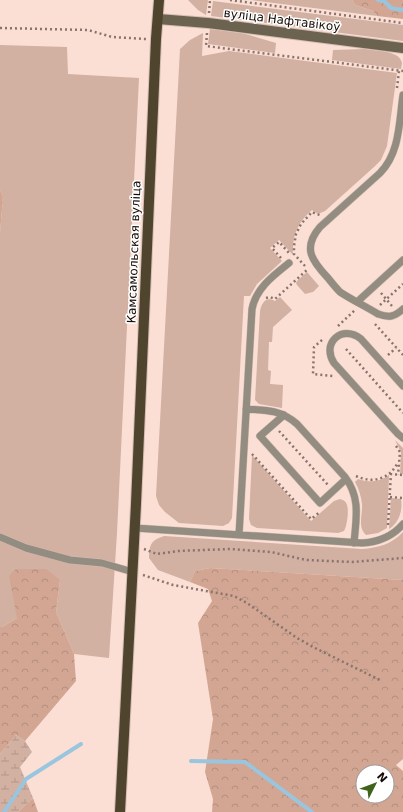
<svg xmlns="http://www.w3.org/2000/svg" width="403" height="812" font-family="'DejaVu Sans',sans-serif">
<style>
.green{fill:#d2b0a2}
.forest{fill:url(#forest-crowns);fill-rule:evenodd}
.wetland{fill:url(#wetland-marsh)}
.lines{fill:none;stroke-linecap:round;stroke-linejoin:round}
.stream{stroke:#9ac5df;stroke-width:4}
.lane-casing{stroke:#d6bdb3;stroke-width:8}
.secondary-casing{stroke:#d6bdb3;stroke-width:12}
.primary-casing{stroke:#d6bdb3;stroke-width:12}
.path{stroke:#88746d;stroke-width:2.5;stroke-dasharray:2 3;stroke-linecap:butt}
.lane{stroke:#938c80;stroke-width:7}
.secondary{stroke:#6b6250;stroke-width:10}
.primary{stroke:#4f442e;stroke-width:10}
.labels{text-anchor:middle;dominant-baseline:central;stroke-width:3;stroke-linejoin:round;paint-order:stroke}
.street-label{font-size:12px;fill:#150a06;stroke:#fff}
</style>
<defs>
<pattern id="forest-crowns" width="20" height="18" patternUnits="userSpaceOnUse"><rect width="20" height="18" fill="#d2a693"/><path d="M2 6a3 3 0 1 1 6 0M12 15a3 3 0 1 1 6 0" fill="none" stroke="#b38e7d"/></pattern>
<pattern id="wetland-marsh" width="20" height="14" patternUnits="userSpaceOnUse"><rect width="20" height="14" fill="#d2b0a2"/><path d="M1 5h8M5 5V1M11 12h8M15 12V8" fill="none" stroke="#b3968a"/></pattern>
</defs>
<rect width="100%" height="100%" fill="#fbdfd4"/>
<!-- green -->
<path class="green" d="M188 0H208L206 15 198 10Z
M251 0H352L355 5 373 11 377 16Z
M213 1 403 25V41L211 16Z
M210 29 242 33 276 43 275 53 208 44Z
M203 33 202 56 229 51 397 73 387 146 381 160 374 167 325 211 318 214 312 210C297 223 292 236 293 255L279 240 270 248 282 261 257 284 250 296H244L232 518 229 523 223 526 179 523 165 512 159 505 156 496 180 49 190 40Z
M0 45 67 47 68 74 139 78 117 533 109 658 74 654 56 612 60 580 17 618 2 627H0V234L3 196 0 190Z
M365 49C375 51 400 50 402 63 402 65 401 67 401 69L332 60 333 50Z
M307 272 319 286 313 292 305 294 297 285 296 283 297 281Z
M280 297 292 310 273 327 272 342H269L268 370 271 371 270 384 283 385 282 408 259 404 255 400 260 311C262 302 266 296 275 301Z
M395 440 403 448V474L400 475 401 452Z
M252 455 311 521 334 501 340 499C343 500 346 501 347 505 349 511 347 526 344 531L338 533 257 528 251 525 249 519Z
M389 475 387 528 378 533 366 535C357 527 363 514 362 504 361 496 359 489 355 482L358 479C369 483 380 482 389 475Z
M391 498 401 499C403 510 399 523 389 529Z
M403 532V580L210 568 195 571 190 582 158 570 149 558C150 544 150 541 164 536L362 549C378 548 392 544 403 532Z"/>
<!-- forest -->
<path class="forest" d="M352 0H403V19L377 16 373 11 355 5Z
M0 190 3 196 0 234Z
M210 568 403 580V759L396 765 403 771V812H212L213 799 205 772 213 719 198 623 212 601 208 589 190 582 195 571ZM363 772H387V796H363Z
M16 569H46L60 580 56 612 74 654 76 681 25 741 16 735 0 754V627H2L17 618 9 576Z
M33 798 38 812H18Z"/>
<!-- wetland -->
<path class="wetland" d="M16 735 25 741 32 752 20 767 33 798 18 812H0V754Z"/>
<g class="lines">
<!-- stream -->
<path class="stream" d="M378 0 384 1 391 8 403 10
M191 761 245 762 312 812
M4 812 26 779 81 744"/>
<defs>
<path id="lane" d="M403 95C399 122 400 153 380 173L320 227C302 248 312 261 328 278 332 283 336 288 340 292 352 300 365 306 378 314 389 318 394 317 403 309
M357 302 403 260
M403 386 361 339C342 324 321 343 334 363L398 434 403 438
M246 409C267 410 281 410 297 424L345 477C361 498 356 519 354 543
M284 415 260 436 320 503 346 479
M135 528 362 543C379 542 392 537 403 524
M239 535 252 309C256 288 274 275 289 263
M0 537 26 548 70 560 102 563 133 572"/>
<path id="secondary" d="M158 19 208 23 403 48"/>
<path id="primary" d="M120 812 136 504 156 39 159 0"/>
</defs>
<!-- lane casing -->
<use href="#lane" class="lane-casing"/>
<!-- secondary casing -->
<use href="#secondary" class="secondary-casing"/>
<!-- primary casing -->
<use href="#primary" class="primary-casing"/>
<!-- path -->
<path class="path" d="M230 0 403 23
M209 13 210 0
M0 28 88 30 112 37 146 39
M207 33 206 46 403 71
M397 88 399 71
M281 258 272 248 279 242 290 254
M305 266 294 254V246L296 234 301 224 312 212 316 214 320 215
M381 293 392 306
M266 298 270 297 275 299 308 269
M380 305 403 284
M375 324 403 355
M338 326 355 310
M322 340 314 347 313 374 333 376
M346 349 403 413
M388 355 396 348
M279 431 328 485
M396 446 400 452 398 475
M252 454 311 519 320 512
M390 474 403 475
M356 476C373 484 390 479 398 462
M390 497 403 498
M388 525 391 473
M144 549 157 554 178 551 230 549 271 552 306 560 352 562 403 558
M143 575 173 585 234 596 247 603 297 638 315 648 382 681"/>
<!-- lane -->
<use href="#lane" class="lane"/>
<!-- secondary -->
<use href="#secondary" class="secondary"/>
<!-- primary -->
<use href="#primary" class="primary"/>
</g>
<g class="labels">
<!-- street labels -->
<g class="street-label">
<text transform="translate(282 20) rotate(7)">вуліца Нафтавікоў</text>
<text transform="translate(134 252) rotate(-88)">Камсамольская вуліца</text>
</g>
</g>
<!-- north arrow -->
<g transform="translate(375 784) rotate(48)"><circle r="19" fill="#ffffff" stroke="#a19d9b"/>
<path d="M0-3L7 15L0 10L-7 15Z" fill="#3f631b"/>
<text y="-6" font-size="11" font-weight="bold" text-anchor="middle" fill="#150a06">N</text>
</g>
</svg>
